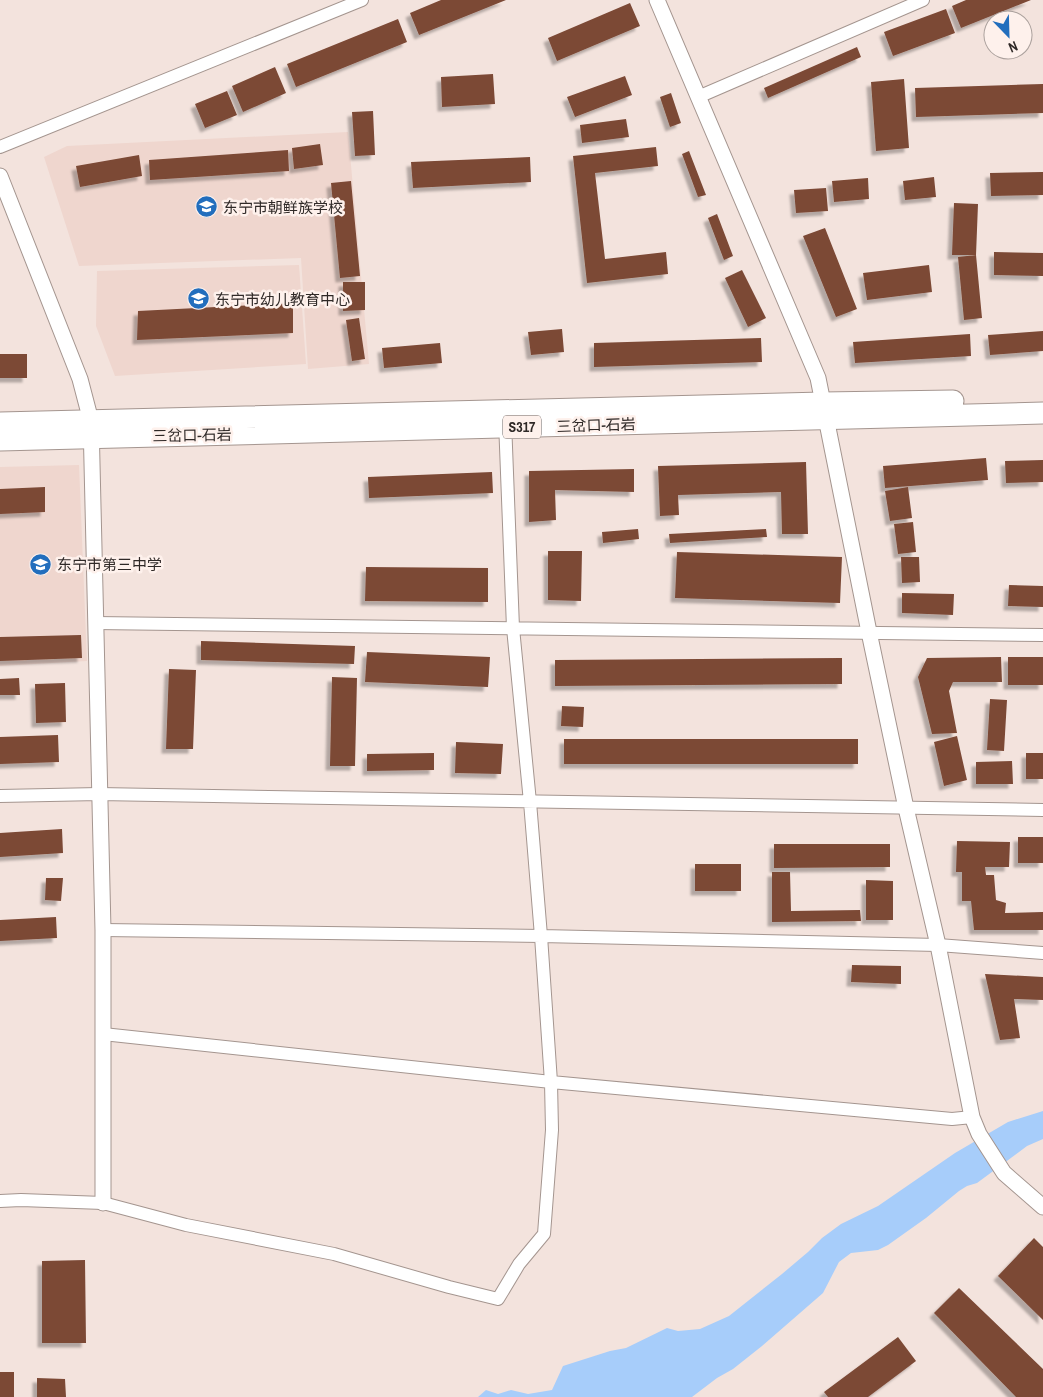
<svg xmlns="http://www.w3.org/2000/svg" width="1043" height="1397" font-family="'Archivo Narrow','Noto Sans SC',sans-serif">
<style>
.built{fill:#efd6ce}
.water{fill:#a7cdfa}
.building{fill:#7b4835;filter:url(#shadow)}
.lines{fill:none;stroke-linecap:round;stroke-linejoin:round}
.minor-casing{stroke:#a4958f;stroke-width:14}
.tertiary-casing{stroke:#a4958f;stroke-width:17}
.trunk-casing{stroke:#a4958f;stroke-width:23}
.minor{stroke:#fff;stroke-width:12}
.tertiary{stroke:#fff;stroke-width:15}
.trunk{stroke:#fff;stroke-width:21}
.labels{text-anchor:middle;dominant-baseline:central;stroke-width:5;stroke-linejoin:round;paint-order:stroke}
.shield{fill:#fef1ec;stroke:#6d6562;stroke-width:1}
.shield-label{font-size:14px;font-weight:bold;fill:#2f2927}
.poi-label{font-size:15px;fill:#2f2927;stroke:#fef1ec;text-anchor:start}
.street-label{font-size:15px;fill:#2f2927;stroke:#fef1ec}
</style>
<defs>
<filter id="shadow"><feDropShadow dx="-4.5" dy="4.5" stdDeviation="1" flood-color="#0004"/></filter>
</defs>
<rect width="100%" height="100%" fill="#f3e3dd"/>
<!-- built -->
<path class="built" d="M348 132 369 364 308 369 301 258 79 266 44 157 67 146Z
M299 265 306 364 115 376 96 326 97 271Z
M79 465 87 661 0 666V467Z"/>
<!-- water -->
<path class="water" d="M1043 1111V1139L1027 1146 977 1183 967 1186 959 1191 926 1218 888 1245 878 1250 851 1253 839 1262 823 1293 762 1346 733 1369 717 1378 692 1397H478L486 1390 498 1394 511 1390 528 1394 552 1390 563 1366 610 1351 626 1348 667 1328 678 1331 700 1329 729 1316 782 1274 808 1252 822 1238 841 1224 878 1206 955 1153 1008 1122Z"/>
<!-- building -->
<path class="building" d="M441 0H506L419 35 410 13Z
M966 0H1031L961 28 952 6Z
M630 3 640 26 557 61 548 38Z
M946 9 955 33 893 56 884 32Z
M398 19 407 42 296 87 287 64Z
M857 47 861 57 768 98 764 88Z
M275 67 286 93 243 112 232 86Z
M493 74 495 104 442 107 441 77Z
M625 76 632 95 575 117 567 97Z
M904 79 909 148 876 151 871 82Z
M1043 84V113L916 117 915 88Z
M227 91 237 115 205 128 195 104Z
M671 93 681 123 670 127 660 97Z
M373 111 375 155 355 156 352 112Z
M626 119 629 137 582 143 580 125Z
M320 144 323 165 294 169 292 148Z
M656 147 658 166 595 173 605 259 666 252 668 274 587 283 573 156Z
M288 150 289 171 150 180 149 160Z
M689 151 706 195 698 197 682 154Z
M139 155 142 176 80 187 76 166Z
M530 157 531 182 413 188 411 162Z
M1043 172V195L991 196 990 173Z
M934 177 936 197 905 200 903 181Z
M868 178 869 199 834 202 832 181Z
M351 181 360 276 340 278 331 183Z
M826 188 828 211 796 213 794 190Z
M954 203 978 204 976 255H952Z
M717 214 733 256 724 260 708 218Z
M825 228 857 309 836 317 803 236Z
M994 252 1043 253V276L994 275Z
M976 255 982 318 964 320 958 257Z
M929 265 932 292 867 300 863 273Z
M742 270 766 318 748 327 725 278Z
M343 282H365V310L343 311Z
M293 303V333L137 340 138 311Z
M359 318 365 359 352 361 346 320Z
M562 329 564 352 531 355 528 332Z
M1043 331V351L990 355 988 335Z
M970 334 971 356 855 363 853 342Z
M761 338 762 362 594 367V343Z
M440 343 442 363 384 368 382 348Z
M0 354H27V378H0Z
M986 458 988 480 885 488 883 466Z
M1043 460V482L1006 483 1005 461Z
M806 462 808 534H782L781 492 678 495 679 515 660 516 658 466Z
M634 469V492L555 490 556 520 529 522V471Z
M492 472 493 493 369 498 368 477Z
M45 487V512L0 514V489Z
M908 487 912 518 890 521 885 491Z
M913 522 916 552 898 554 894 524Z
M638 529 639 539 603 543 602 532Z
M766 529 767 537 670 543 669 534Z
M548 551H582L581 601 548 600Z
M677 552 842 557 840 603 675 598Z
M901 557H919L920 582 902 583Z
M366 567 488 568V602L365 601Z
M1009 585 1043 586V607L1008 606Z
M902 593 954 594 953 615 902 613Z
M81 635 82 658 0 661V637Z
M201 641 355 646 354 664 201 660Z
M367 652 490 657 488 687 365 682Z
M1001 657 1002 682H953L949 691 957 733 932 734 918 677 927 658Z
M1008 657H1043V685H1008Z
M842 658V684L555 686V660Z
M169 669 196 670 193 749H166Z
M332 677 357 678 355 766H330Z
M19 678 20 695H0V679Z
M65 683 66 722 36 723 35 684Z
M990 699 1007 700 1004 751 987 750Z
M562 706 584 707 583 727 561 726Z
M58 735 59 762 0 764V737Z
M957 736 967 780 944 786 934 742Z
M564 739H858V764H564Z
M456 742 503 744 501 774 455 773Z
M434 753V770L367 771V754Z
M1026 753H1043V779H1026Z
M1012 761 1013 784H976V762Z
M62 829 63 853 0 857V833Z
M1018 837H1043V863H1018Z
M957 841 1010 842 1009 867H985L986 875H994L996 900 1006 903 1005 913 1043 912V930H974L971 901H962V872H956Z
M774 844H890V867L774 868Z
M695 864H741V891H695Z
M772 872H790L791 911 860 910 861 921 772 922Z
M46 878H63L61 901 45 900Z
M866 880 893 881V920H866Z
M56 917 57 938 0 941V920Z
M852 965 901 966V984L851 982Z
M985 974 1043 977V1000L1014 999 1020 1038 1000 1040Z
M1034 1238 1043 1247V1320L998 1276Z
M85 1260 86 1343H42V1261Z
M959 1288 1043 1369V1397H1016L934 1313Z
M898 1337 916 1361 868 1397H828L824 1392Z
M0 1372H14V1397H0Z
M37 1378 65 1379 66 1397H37Z"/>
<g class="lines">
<defs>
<path id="minor" d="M698 97 923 0
M0 147 362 0
M95 623 1043 635
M0 796 99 794 1043 810
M103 930 541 936 938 945 1043 953
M103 1034 551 1082 952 1119 972 1117
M0 1201 21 1200 103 1203 186 1225 334 1254 449 1287 498 1299 519 1264 544 1234 552 1130 551 1082 541 936 530 802 513 628 505 421"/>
<path id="tertiary" d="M657 0 818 378 869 632 906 808 938 945 972 1117 979 1134 1004 1173 1043 1207
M0 176 80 379 91 421 103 930V1203"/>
<path id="trunk" d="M0 423 823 403 953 401
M0 440 1043 413"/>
</defs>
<!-- minor casing -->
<use href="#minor" class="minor-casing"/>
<!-- tertiary casing -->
<use href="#tertiary" class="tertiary-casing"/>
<!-- trunk casing -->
<use href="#trunk" class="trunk-casing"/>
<!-- minor -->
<use href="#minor" class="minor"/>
<!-- tertiary -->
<use href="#tertiary" class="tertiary"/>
<!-- trunk -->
<use href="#trunk" class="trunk"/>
</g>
<!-- icons -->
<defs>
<symbol id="school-disc" viewBox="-11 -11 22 22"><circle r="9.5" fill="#226ebd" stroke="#fef1ec"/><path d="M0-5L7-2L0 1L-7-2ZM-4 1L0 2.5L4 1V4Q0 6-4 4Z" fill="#fff"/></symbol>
</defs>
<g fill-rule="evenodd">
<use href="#school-disc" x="194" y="194" width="25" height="25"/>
<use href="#school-disc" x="186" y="286" width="25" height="25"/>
<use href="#school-disc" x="28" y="552" width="25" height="25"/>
</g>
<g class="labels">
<!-- shield labels -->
<rect class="shield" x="503" y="415.5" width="38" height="23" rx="4"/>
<g class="shield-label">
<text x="522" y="427">S317</text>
</g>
<!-- poi labels -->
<g class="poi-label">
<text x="223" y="207">东宁市朝鲜族学校</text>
<text x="215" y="299">东宁市幼儿教育中心</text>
<text x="57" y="564">东宁市第三中学</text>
</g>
<!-- street labels -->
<g class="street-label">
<text transform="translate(596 425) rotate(-2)">三岔口-石岩</text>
<text transform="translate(192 435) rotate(-1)">三岔口-石岩</text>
</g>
</g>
<!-- north arrow -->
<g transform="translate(1008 35) rotate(157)"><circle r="24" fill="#fef1ec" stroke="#aba19d"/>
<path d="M0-4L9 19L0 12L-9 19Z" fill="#226ebd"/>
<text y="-8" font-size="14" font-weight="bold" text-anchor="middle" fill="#2f2927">N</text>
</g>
</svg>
